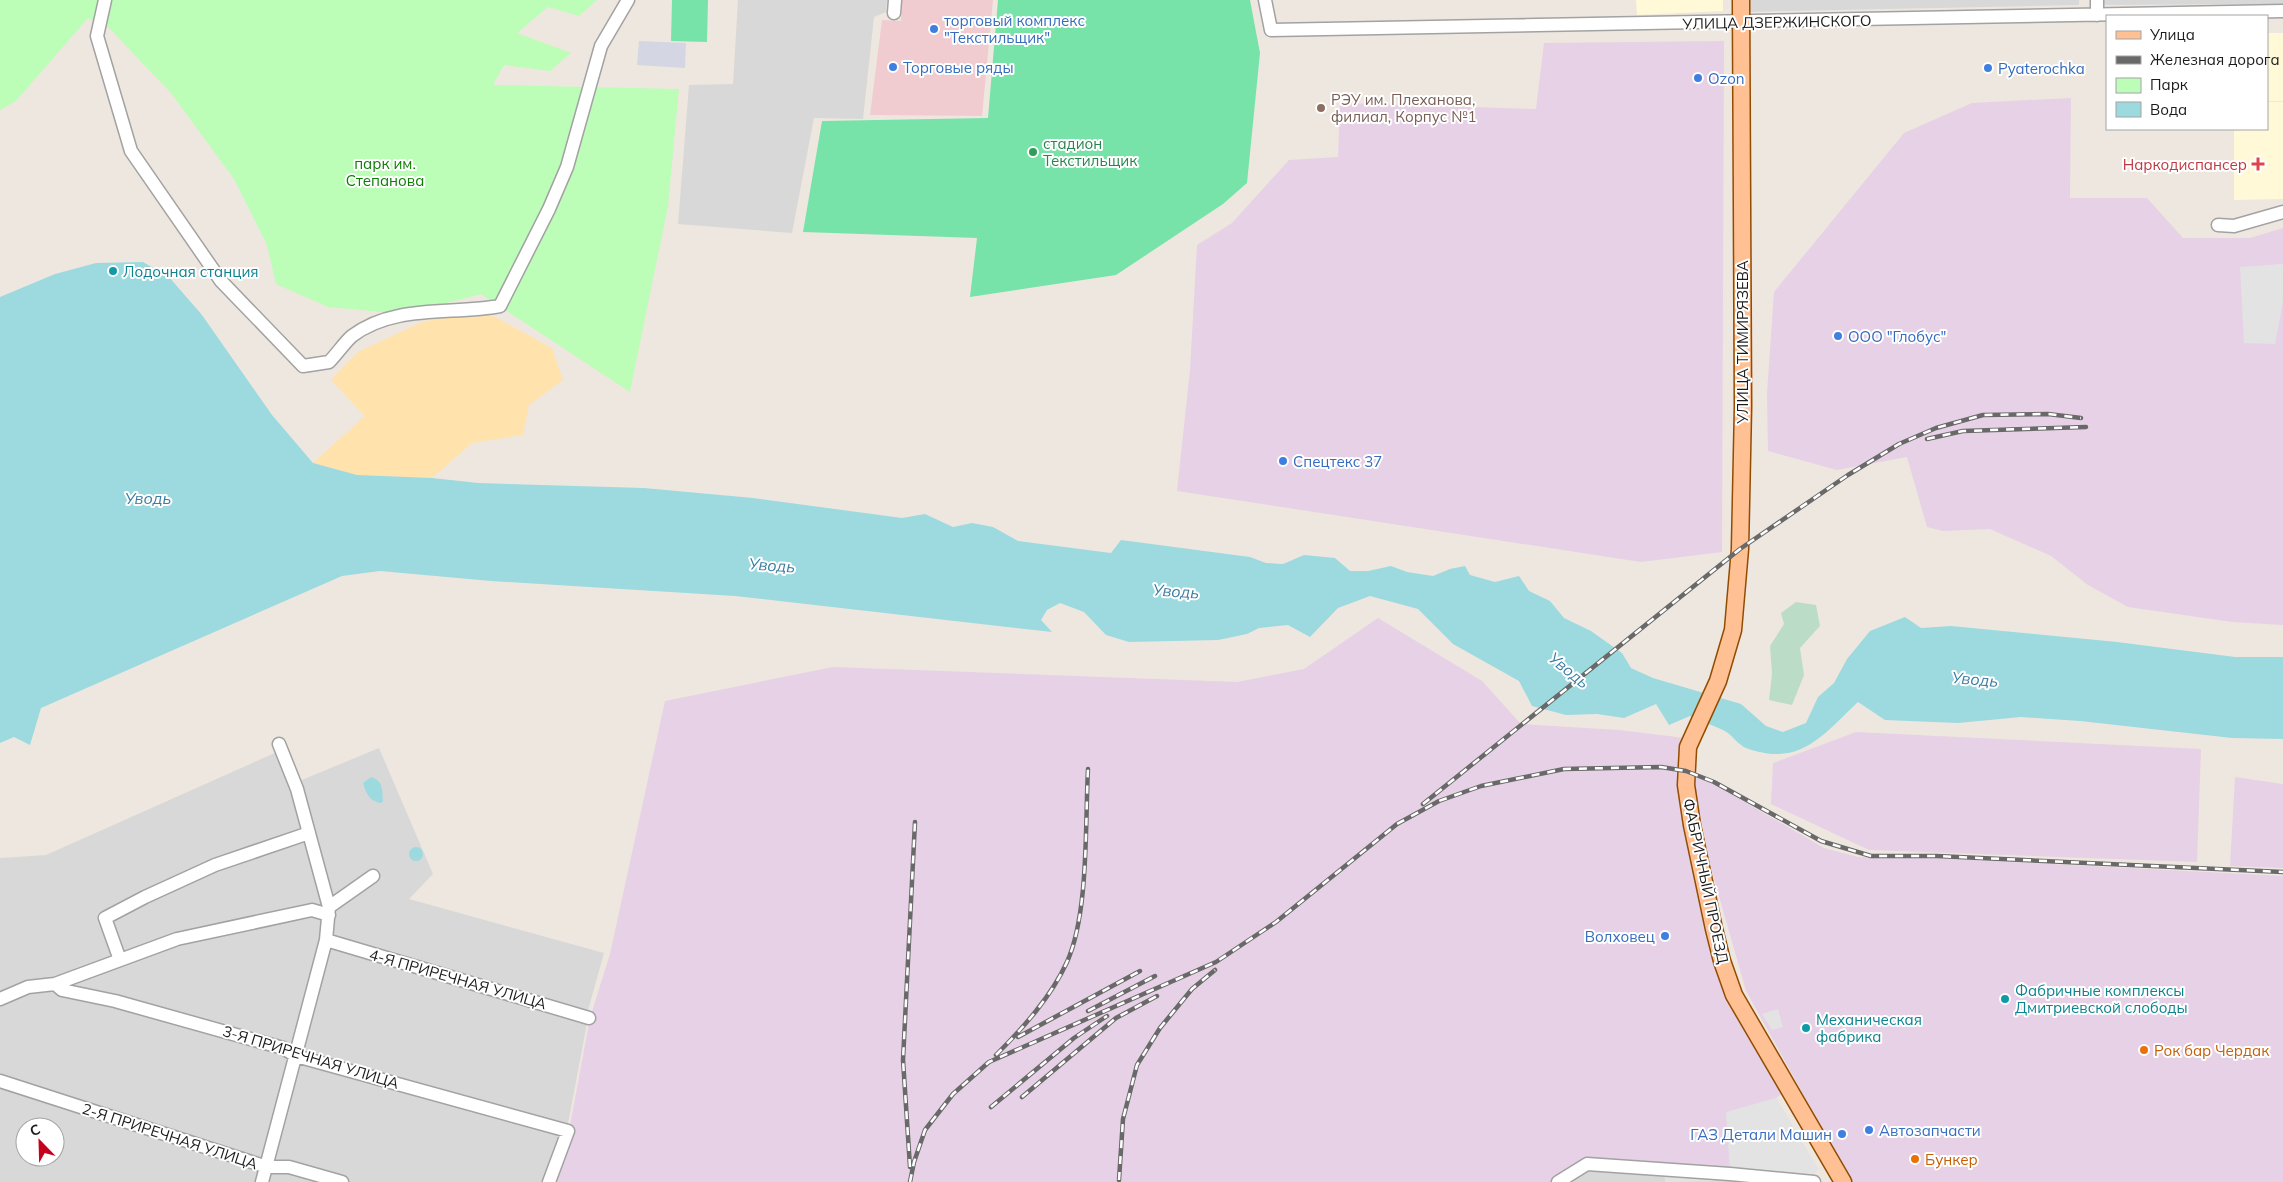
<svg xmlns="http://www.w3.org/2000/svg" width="2283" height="1182" font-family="Mulish,sans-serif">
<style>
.residential{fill:#d9d8d8;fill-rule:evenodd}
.commercial{fill:#f0ccd0}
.industrial{fill:#e7d1e6}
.education{fill:#fff9d7}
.wetland{fill:#bbddc8}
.sand{fill:#ffe2ac}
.park{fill:#bcfdb7}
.pitch{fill:#77e3a9}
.parking{fill:#e3e3e3}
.plaza{fill:#d4d6e3}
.water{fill:#9cdadf}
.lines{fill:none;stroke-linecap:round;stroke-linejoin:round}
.minor-casing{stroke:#a2a2a2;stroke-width:15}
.major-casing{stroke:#924c00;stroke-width:19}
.minor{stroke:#fff;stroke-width:12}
.major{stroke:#ffc093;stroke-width:16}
.rail-casing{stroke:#696969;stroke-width:4.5}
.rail{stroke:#fff;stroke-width:2.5;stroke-dasharray:8;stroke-linecap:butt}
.shop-dot{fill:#3f7fe0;stroke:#fff;stroke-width:2}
.education-dot{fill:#8d6e63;stroke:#fff;stroke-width:2}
.leisure-dot{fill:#2e9e5b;stroke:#fff;stroke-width:2}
.health-dot{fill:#e0444e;stroke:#fff;stroke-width:2}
.culture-dot{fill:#0f9aa8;stroke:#fff;stroke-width:2}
.food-dot{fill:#e8710a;stroke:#fff;stroke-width:2}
.labels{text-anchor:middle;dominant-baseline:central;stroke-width:4;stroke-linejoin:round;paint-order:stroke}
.shop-label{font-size:15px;fill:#366cbe;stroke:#fff;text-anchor:start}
.street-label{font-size:15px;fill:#1b1b1b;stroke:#fff}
.education-label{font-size:15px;fill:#785e54;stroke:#fff;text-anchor:start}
.leisure-label{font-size:15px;fill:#27864d;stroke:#fff;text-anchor:start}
.park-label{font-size:15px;fill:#0c7e04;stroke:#fff}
.health-label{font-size:15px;fill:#be3a42;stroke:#fff;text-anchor:end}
.culture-label{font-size:15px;fill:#0d838f;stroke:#fff;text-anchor:start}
.food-label{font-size:15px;fill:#c56008;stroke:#fff;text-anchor:start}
.water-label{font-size:16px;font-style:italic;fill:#3d7da0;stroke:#fff}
</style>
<rect width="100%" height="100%" fill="#eee7df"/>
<!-- residential -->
<path class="residential" d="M738 0H887L886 12 874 17 863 119 814 118 792 233 678 224 689 85 733 84Z
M1748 0H2079V5L1748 12Z
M2102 0H2283V4L2102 5Z
M379 748 433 874 409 899 604 953 587 1014 327 939 330 915 297 782Z
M277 752 307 832 104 918 119 959 0 998V858L46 855Z
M308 834 328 907 121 958 107 919 145 898Z
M312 911 327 916 295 1054 56 984 177 940Z
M327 941 588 1018 567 1129 297 1055Z
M54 985 295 1056 266 1166 0 1079V1001Z
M297 1057 566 1131 549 1182H347L269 1166Z
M0 1082 266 1168 261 1182H0ZM25 1127H55V1157H25Z
M1588 1167 1803 1182H1574L1575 1177Z
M268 1169 337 1182H264Z"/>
<!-- commercial -->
<path class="commercial" d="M902 0H993L982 116 870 115 882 20 901 21Z"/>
<!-- industrial -->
<path class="industrial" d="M1724 41 1722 552 1641 562 1177 491 1190 370 1197 245 1232 223 1289 160 1338 157 1340 103 1536 109 1544 43Z
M2071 98 2070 198H2147L2183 238H2250L2283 228V625L2232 622 2128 607 2088 585 2051 556 1990 529 1943 531 1927 527 1907 457 1837 470 1768 451 1767 394 1774 292 1904 133 1972 103Z
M1378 618 1482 681 1521 724 1619 730 1685 738 1721 966 1787 1090 1776 1098 1818 1169 1811 1178 1586 1163 1553 1182H551L569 1131 590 1018 610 954 665 701 833 667 1237 682 1304 669Z
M1856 732 2201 749 2197 862 1869 850 1771 804 1773 763Z
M1692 775 1712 783 1824 848 1858 857 1936 858 2283 876V1182H1852L1746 991 1711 868Z
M2235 777 2283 784V868L2230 866Z"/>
<!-- education -->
<path class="education" d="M1636 0H1723V11L1637 15Z
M2267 33H2283V101H2267Z
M2267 102H2283V199L2234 200V129H2267Z"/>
<!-- wetland -->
<path class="wetland" d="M1796 602 1816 605 1820 626 1800 648 1804 675 1792 705 1769 700 1772 674 1770 646 1784 624 1781 613Z"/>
<!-- sand -->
<path class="sand" d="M482 310 552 348 563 380 529 405 523 435 472 443 432 478 357 475 313 463 365 416 331 380 358 352 422 322Z"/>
<!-- park -->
<path class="park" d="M0 0H597L579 16 548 7 517 33 571 53 550 71 504 65 493 85 679 89 668 206 630 392 481 294 405 314 328 307 276 284 267 245 234 179 171 93 109 28 88 18 16 101 0 110Z"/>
<!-- pitch -->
<path class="pitch" d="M672 0H708L707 42 671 41Z
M998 0H1250L1260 53 1247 183 1223 204 1116 275 970 297 977 238 803 232 822 121 988 118Z"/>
<!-- parking -->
<path class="parking" d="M2283 264V301L2275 344 2244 343 2240 267Z
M1778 1009 1783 1027 1772 1030 1762 1014Z
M1776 1098 1818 1169 1811 1178 1730 1171 1726 1112Z
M1665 1176 1723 1181 1665 1182Z"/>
<!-- plaza -->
<path class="plaza" d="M639 41 686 43 685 68 637 65Z"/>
<!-- water -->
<path class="water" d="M143 262 169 277 202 315 272 415 313 463 357 475 432 478 478 483 644 488 753 498 902 518 925 514 953 527 972 523 993 527 1018 541 1111 553 1121 540 1250 557 1266 563 1283 564 1304 555 1335 558 1350 571H1368L1391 566 1407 572 1433 576 1450 569 1465 566 1470 575 1495 582 1519 576 1529 591 1550 601 1564 618 1591 631 1622 653 1631 668 1653 678 1741 704 1766 726 1783 732 1806 723 1818 697 1834 683 1847 659 1870 631 1905 617 1921 628 1951 626 2117 642 2235 657H2283V739L2232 738 2080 721 2021 717 1958 723 1885 720 1858 702C1823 735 1800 768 1746 748 1739 745 1734 738 1728 733 1717 726 1702 722 1690 716L1669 725 1656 704 1624 718 1597 714 1566 715 1532 706 1519 681 1453 644 1418 609 1370 596 1338 608 1310 637 1288 625 1259 628 1247 634 1218 640 1129 642 1106 635 1084 612 1060 603 1047 610 1041 620 1052 632 735 596 491 581 380 571 342 576 41 708 30 745 14 737 0 743V297L55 274 96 263Z
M371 777C384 781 382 790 383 801L381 803C369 801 366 793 363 783Z
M409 854a7 7 0 1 1 14 0a7 7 0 1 1-14 0Z"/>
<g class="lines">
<defs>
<path id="minor" d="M105 0 97 36 131 151 221 281 303 366 329 362C337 354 344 343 352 336 394 304 451 315 500 306L549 209 567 167 601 46 628 0
M1265 0 1271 30 2283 11
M2097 0V15
M894 13 895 0
M2218 225 2234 226 2283 212
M329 907 373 876
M326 940 589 1018
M120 960 105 918 145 897 215 865 309 833
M55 984 62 990 115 1001 283 1048 296 1056 568 1131 549 1182
M0 999 28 987 55 984 177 939 312 910 329 915
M0 1081 267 1167H289L342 1182
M262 1182 326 940 329 907 297 789 279 744
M1558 1182 1587 1164 1730 1174 1814 1182"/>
<path id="major" d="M1741 0 1743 407 1740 549 1733 630 1718 681 1688 747 1686 785 1692 825 1714 929 1722 961 1734 995 1843 1182"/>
</defs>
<!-- minor casing -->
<use href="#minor" class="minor-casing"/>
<!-- major casing -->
<use href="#major" class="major-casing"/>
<!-- minor -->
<use href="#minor" class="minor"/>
<!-- major -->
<use href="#major" class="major"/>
<defs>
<path id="rail" d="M1927 439 1963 431 2086 427
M1423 804 1740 549 1848 475 1899 444 1936 428 1983 415 2048 414 2081 418
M1088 1011 1155 976
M1018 1037 1140 971
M996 1055C1023 1028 1051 997 1067 962 1089 913 1085 824 1088 769
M1022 1097 1116 1018 1157 996
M991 1107 1074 1038 1107 1016
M910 1167 903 1060 915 822
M1119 1180 1123 1119 1137 1065 1160 1028 1192 989 1215 970
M910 1182 914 1162 925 1130 953 1094 989 1062 1216 962 1276 922 1397 824 1439 801 1481 786 1564 769 1661 767 1686 771 1714 782 1821 841 1871 856H1937L2283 872"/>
</defs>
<!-- rail casing -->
<use href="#rail" class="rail-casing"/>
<!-- rail -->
<use href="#rail" class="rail"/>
</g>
<!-- markers -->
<g class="shop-dot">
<circle cx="934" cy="29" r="5"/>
<circle cx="893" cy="67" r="5"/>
<circle cx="1988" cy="68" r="5"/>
<circle cx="1698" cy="78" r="5"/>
<circle cx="1838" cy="336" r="5"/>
<circle cx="1283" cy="461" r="5"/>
<circle cx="1665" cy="936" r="5"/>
<circle cx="1869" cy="1130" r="5"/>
<circle cx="1842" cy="1134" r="5"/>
</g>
<circle class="education-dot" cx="1321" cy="108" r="5"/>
<circle class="leisure-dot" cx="1033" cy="152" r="5"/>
<path class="health-dot" d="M2255.5 156.5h5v5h5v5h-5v5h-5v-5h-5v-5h5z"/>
<g class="culture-dot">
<circle cx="113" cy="271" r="5"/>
<circle cx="2005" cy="999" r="5"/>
<circle cx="1806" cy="1028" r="5"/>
</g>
<g class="food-dot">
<circle cx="2144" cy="1050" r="5"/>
<circle cx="1915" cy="1159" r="5"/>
</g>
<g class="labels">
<!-- shop labels -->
<g class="shop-label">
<text x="944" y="20">торговый комплекс<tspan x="944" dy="17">"Текстильщик"</tspan></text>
<text x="903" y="67">Торговые ряды</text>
<text x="1998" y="68">Pyaterochka</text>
<text x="1708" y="78">Ozon</text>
<text x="1848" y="336">ООО "Глобус"</text>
<text x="1293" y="461">Спецтекс 37</text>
<text x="1655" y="936" text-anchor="end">Волховец</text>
<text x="1879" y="1130">Автозапчасти</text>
<text x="1832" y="1134" text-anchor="end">ГАЗ Детали Машин</text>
</g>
<!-- street labels -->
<g class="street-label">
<text transform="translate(1777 22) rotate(-1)">УЛИЦА ДЗЕРЖИНСКОГО</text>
<text transform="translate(1742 342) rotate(-90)">УЛИЦА ТИМИРЯЗЕВА</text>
<text transform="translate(1706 881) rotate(78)">ФАБРИЧНЫЙ ПРОЕЗД</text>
<text transform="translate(458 979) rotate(16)">4-Я ПРИРЕЧНАЯ УЛИЦА</text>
<text transform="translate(311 1057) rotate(17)">3-Я ПРИРЕЧНАЯ УЛИЦА</text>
<text transform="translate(170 1136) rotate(18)">2-Я ПРИРЕЧНАЯ УЛИЦА</text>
</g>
<!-- education labels -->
<g class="education-label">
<text x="1331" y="99">РЭУ им. Плеханова,<tspan x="1331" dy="17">филиал, Корпус №1</tspan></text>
</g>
<!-- leisure labels -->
<g class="leisure-label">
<text x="1043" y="143">стадион<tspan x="1043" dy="17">Текстильщик</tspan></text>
</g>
<!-- park labels -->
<g class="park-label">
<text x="385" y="163">парк им.<tspan x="385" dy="17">Степанова</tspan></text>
</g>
<!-- health labels -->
<g class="health-label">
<text x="2247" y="164">Наркодиспансер</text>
</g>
<!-- culture labels -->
<g class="culture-label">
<text x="123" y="271">Лодочная станция</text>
<text x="2015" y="990">Фабричные комплексы<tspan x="2015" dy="17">Дмитриевской слободы</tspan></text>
<text x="1816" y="1019">Механическая<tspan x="1816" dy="17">фабрика</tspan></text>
</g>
<!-- food labels -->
<g class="food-label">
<text x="2154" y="1050">Рок бар Чердак</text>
<text x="1925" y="1159">Бункер</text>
</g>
<!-- water labels -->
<g class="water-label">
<text x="148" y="498">Уводь</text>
<text transform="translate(772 565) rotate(4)">Уводь</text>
<text transform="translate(1176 591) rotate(4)">Уводь</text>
<text transform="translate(1569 670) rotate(39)">Уводь</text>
<text transform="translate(1975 679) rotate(5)">Уводь</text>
</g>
</g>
<!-- legend -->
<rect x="2106" y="15" width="162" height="115" fill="#ffffff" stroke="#a4a4a4"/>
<rect x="2116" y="31" width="25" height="8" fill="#ffc093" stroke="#a4a4a4"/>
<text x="2150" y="40" font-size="15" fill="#1b1b1b">Улица</text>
<rect x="2116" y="56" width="25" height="8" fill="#696969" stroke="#a4a4a4"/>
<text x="2150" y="65" font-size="15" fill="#1b1b1b">Железная дорога</text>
<rect x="2116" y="78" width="25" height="15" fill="#bcfdb7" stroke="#a4a4a4"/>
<text x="2150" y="90" font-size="15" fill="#1b1b1b">Парк</text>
<rect x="2116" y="102" width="25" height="15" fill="#9cdadf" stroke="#a4a4a4"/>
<text x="2150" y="115" font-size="15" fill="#1b1b1b">Вода</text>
<!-- north arrow -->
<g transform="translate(40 1142) rotate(337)"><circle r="24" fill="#ffffff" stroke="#a4a4a4"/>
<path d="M0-4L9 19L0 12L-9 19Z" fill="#c6001d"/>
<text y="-8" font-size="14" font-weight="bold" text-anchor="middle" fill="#1b1b1b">С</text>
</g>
</svg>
